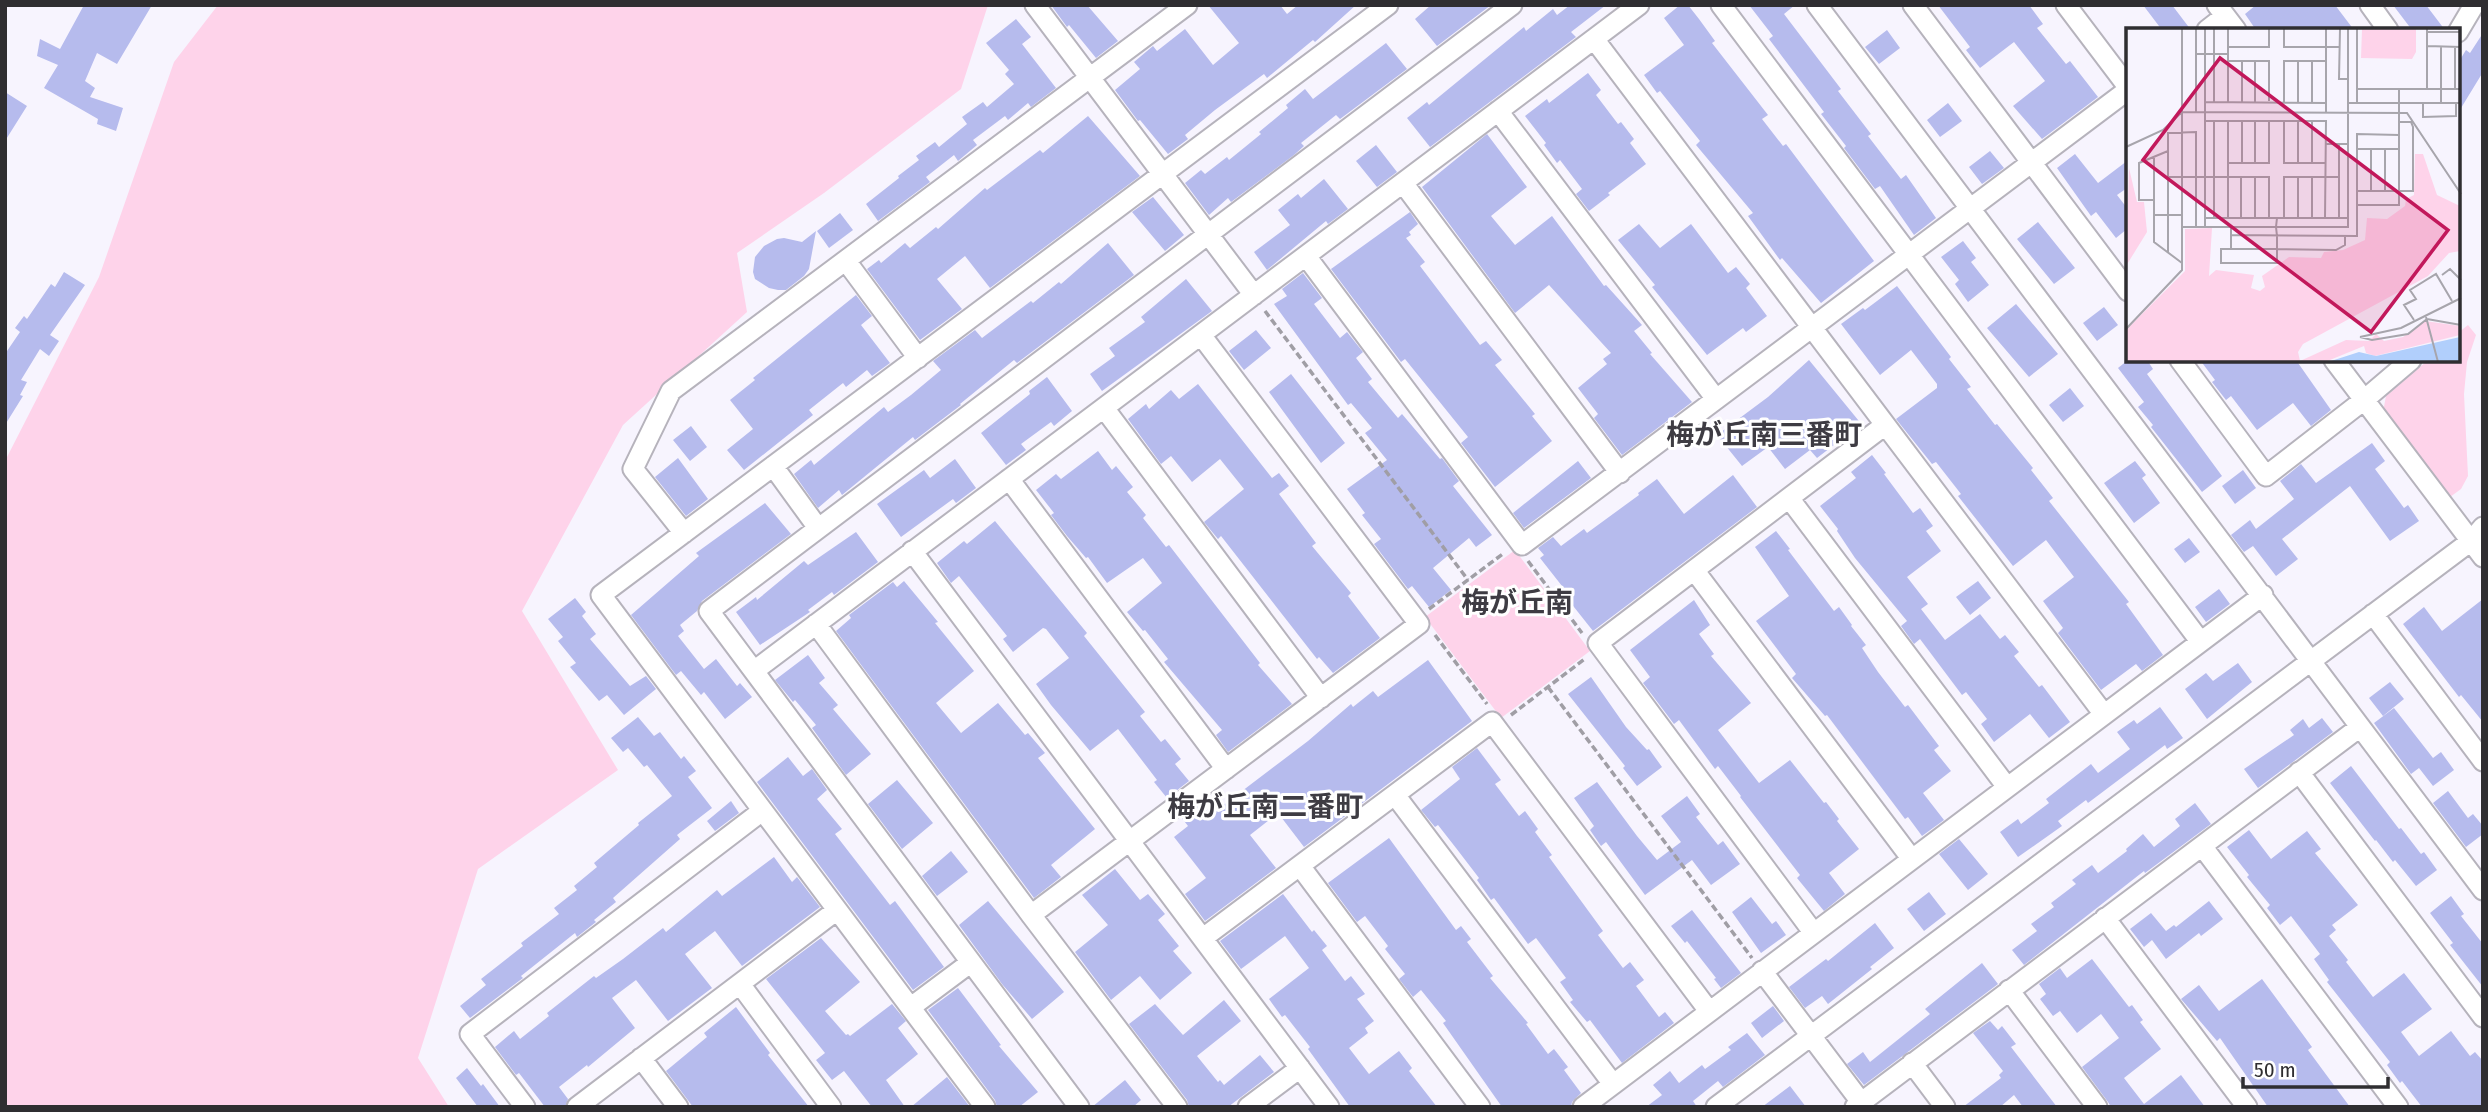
<svg xmlns="http://www.w3.org/2000/svg" width="2488" height="1112" font-family="'Fira Sans Condensed','Noto Sans JP',sans-serif">
<style>
.green{fill:#fed3ea}
.building{fill:#b6bbed}
.lines{fill:none;stroke-linecap:round;stroke-linejoin:round}
.minor-casing{stroke:#b6b3bc;stroke-width:23}
.path{stroke:#a09ea5;stroke-width:3.5;stroke-dasharray:7 3.5;stroke-linecap:butt}
.minor{stroke:#fff;stroke-width:19}
.labels{text-anchor:middle;dominant-baseline:central;stroke-width:6;stroke-linejoin:round;paint-order:stroke}
.quarter-label{font-size:28px;font-weight:bold;fill:#3e3c43;stroke:#fff}
.inset-road{fill:none;stroke:#a7a5ac;stroke-width:2}
.view{fill:#c2185b;fill-opacity:0.15;stroke:#c2185b;stroke-width:3.5}
.inset-edge{fill:none;stroke:#2f2e31;stroke-width:3.5}
</style>
<rect width="100%" height="100%" fill="#f7f4fe"/>
<!-- green -->
<path class="green" d="M218 5H988L961 89 824 193 737 253 747 312 623 425 522 611 618 770 478 869 418 1058 449 1107H5V461L99 277 174 62Z
M2468 325 2476 335 2467 362 2464 394 2468 476 2461 489 2450 497 2383 412 2386 396 2427 361 2458 360V333Z
M1515 550 1590 651 1501 718 1425 617Z"/>
<!-- building -->
<path class="building" d="M84 5H152L117 64 97 53 85 81 95 88 90 97 123 108 116 131 97 124 98 119 44 88 58 65 37 56 40 39 60 49Z
M1051 5H1087L1118 41 1096 58 1069 25 1067 27Z
M1208 5H1280L1287 14 1298 5H1356L1315 42 1313 40 1267 78 1264 74 1215 110 1185 135 1188 139 1168 154 1140 120 1138 121 1115 90 1140 69 1134 62 1153 46 1157 51 1185 29 1213 65 1239 43Z
M1431 5H1491L1437 46 1415 19Z
M1570 5H1606L1571 32 1576 37 1430 147 1407 118 1427 102 1429 105 1524 27 1526 31 1553 9 1557 15Z
M1680 5H1688L1699 19 1715 41 1712 43 1768 115 1762 119 1783 146 1786 144 1874 261 1821 303 1782 258 1780 260 1748 216 1753 213 1696 145 1700 141 1660 91 1657 93 1644 75 1684 45 1664 18Z
M1749 5H1795L1784 14 1841 89 1838 91 1871 134 1868 136 1901 179 1906 175 1936 218 1914 235 1880 186 1875 189 1844 148 1846 146 1821 114 1824 112 1769 39 1773 36Z
M1938 5H2029L2043 24 2037 28 2066 64 2070 61 2098 97 2042 139 2013 106 2045 81 2014 42 1980 68 1966 50 1970 47Z
M2143 5H2172L2191 30H2162Z
M2256 5H2335L2354 30H2256L2245 14Z
M2393 5H2426L2445 30H2412Z
M1016 19 1031 37 1022 44 1056 88 1031 107 1028 103 1008 120 1005 116 973 140 977 145 958 161 954 155 926 177 930 182 878 221 866 204 899 178 898 176 919 160 916 156 935 142 939 147 967 124 962 117 983 102 987 107 1014 84 1005 74 1009 70 986 43Z
M1887 30 1900 48 1879 64 1865 47Z
M2483 33V72L2458 113V63L2466 50 2470 53Z
M1386 43 1407 69 1340 119 1336 115 1301 143 1304 146 1294 155 1231 202 1228 198 1209 215 1185 183 1201 170 1205 174 1227 157 1229 160 1261 134 1259 132 1288 108 1286 105 1305 89 1313 99Z
M1588 73 1601 90 1596 95 1618 124 1621 122 1634 139 1630 143 1646 164 1608 193 1610 195 1589 211 1576 194 1582 189 1560 160 1557 163 1544 145 1546 143 1525 116 1547 99 1549 103Z
M5 92 27 106 5 141Z
M1948 103 1962 121 1940 137 1927 120Z
M1088 116 1140 176 990 288 965 256 937 279 962 309 920 340 867 269 879 260 881 263 905 243 910 248 936 227 938 229 985 188 987 190 1040 150 1043 153Z
M1487 134 1527 187 1491 216 1515 245 1552 216 1604 286 1606 285 1642 325 1634 331 1652 353 1650 354 1692 402 1622 455 1594 418 1598 414 1578 388 1607 364 1603 359 1611 353 1549 285 1515 313 1422 187Z
M1376 145 1397 172 1377 187 1356 161Z
M1990 151 2004 168 1982 184 1969 167Z
M2075 154 2098 183 2127 161V188L2117 195 2127 208V229L2116 238 2096 212 2091 216 2057 168Z
M1324 179 1348 209 1328 224 1326 221 1267 270 1254 252 1290 225 1278 210 1298 194 1301 198Z
M1153 197 1184 235 1165 251 1132 212Z
M1410 212 1418 224 1409 232 1411 235 1406 238 1425 262 1420 266 1480 345 1486 341 1502 360 1495 365 1535 414 1532 416 1552 441 1495 487 1461 443 1468 437 1405 359 1401 362 1331 269Z
M840 213 853 230 829 248 817 231Z
M2038 222 2075 268 2054 284 2017 239Z
M1639 224 1660 248 1691 224 1728 273 1736 267 1750 284 1746 288 1767 316 1746 332 1743 328 1707 355 1652 287 1655 285 1618 240Z
M816 231 809 269 804 276 786 290H778L769 288 755 279 753 272 755 257 764 246 777 239 784 238 802 242Z
M1963 241 1976 258 1971 262 1989 285 1968 302 1955 284 1959 280 1941 257Z
M1108 243 1134 275 1017 363 1014 360 960 404 961 405 915 440 913 437 842 495 839 490 818 508 794 474 811 460 814 465 884 407 888 412 911 395 941 370 933 361 975 330 982 338 1031 301 1033 303 1059 282 1061 284Z
M64 272 85 285 50 335 59 341 49 356 40 349 21 380 27 382 20 395 23 396 5 425V354L20 332 15 328 24 316 27 319 51 284 55 287Z
M1303 273 1322 298 1314 304 1340 338 1347 332 1363 352 1356 358 1372 379 1368 382 1398 418 1402 414 1440 459 1442 458 1459 481 1453 486 1492 535 1476 547 1469 538 1433 568 1451 590 1429 607 1412 586 1408 589 1374 544 1381 539 1362 515 1365 513 1347 489 1387 460 1365 433 1372 428 1351 403 1348 405 1274 304 1287 296 1282 289Z
M1186 279 1212 311 1102 391 1090 374 1115 356 1109 348 1145 322 1141 317Z
M1897 286 1951 357 1949 359 1971 387 1967 389 1995 425 1997 424 2033 468 2031 470 2053 498 2049 501 2129 602 2126 604 2163 655 2142 671 2136 664 2101 690 2058 633 2063 628 2043 601 2074 577 2046 540 2013 566 1958 496 1961 494 1936 462 1932 464 1896 419 1937 388V384L1911 350 1880 375 1841 324 1863 308 1865 310Z
M856 295 872 316 861 325 890 363 872 376 867 370 846 387 843 383 809 410 813 415 744 470 727 450 753 429 730 400 755 380 753 378Z
M2016 304 2058 354 2029 377 1987 328Z
M2104 307 2118 325 2097 341 2083 323Z
M1256 330 1271 348 1244 370 1229 351Z
M1809 360 1863 426 1845 440 1843 438 1817 458 1810 450 1785 469 1768 447 1742 466 1717 435 1768 397Z
M2128 360H2147L2153 369 2147 374 2222 476 2202 492 2151 427 2153 425 2138 407 2144 402 2118 368Z
M2200 360H2296L2331 410 2311 426 2293 403 2257 430 2231 396 2226 400 2212 382 2215 380Z
M1291 374 1345 443 1321 463 1269 392Z
M1047 377 1072 411 1054 426 1051 422 1021 444 1026 450 1006 465 981 433 1030 394 1029 391Z
M1198 384 1272 478 1279 473 1289 486 1279 494 1316 543 1312 546 1351 593 1348 596 1380 638 1333 673 1319 657 1317 659 1221 536 1218 539 1204 522 1244 489 1220 459 1192 482 1171 456 1161 464 1128 419 1146 404 1149 409 1171 390 1179 399Z
M2070 388 2084 406 2063 422 2049 405Z
M691 426 707 447 690 461 673 440Z
M2372 443 2385 461 2375 469 2404 508 2408 505 2419 521 2390 541 2350 486 2282 539 2298 559 2276 576 2253 546 2244 552 2231 535 2250 520 2256 529 2294 499 2280 481 2301 464 2316 483Z
M1098 451 1112 470 1116 466 1133 487 1127 492 1146 515 1143 518 1166 547 1169 545 1260 663 1258 665 1292 704 1228 752 1216 735 1222 730 1164 662 1168 659 1145 630 1143 631 1127 612 1162 583 1143 558 1107 583 1088 557 1086 558 1067 536 1051 515 1054 513 1036 490 1056 474 1061 479Z
M1872 455 1886 473 1884 474 1913 513 1920 508 1933 526 1926 531 1941 551 1907 577 1928 604 1921 609 1945 640 1980 614 2000 639 2005 635 2019 652 2014 656 2039 687 2042 685 2070 722 2049 738 2030 714 1994 742 1981 724 1987 719 1966 692 1962 695 1920 639 1914 644 1901 626 1907 621 1855 558 1837 531 1838 529 1820 506 1856 478 1851 472Z
M678 458 708 499 686 516 655 477Z
M955 459 976 488 956 503 953 499 901 537 877 504 924 470 930 478Z
M1578 461 1591 478 1524 528 1513 513Z
M2135 461 2146 475 2142 478 2160 503 2134 523 2104 483Z
M2243 470 2256 488 2235 504 2222 486Z
M1733 475 1757 507 1593 631 1570 602 1573 600 1540 558 1544 555 1538 548 1553 537 1561 546 1584 529 1587 533 1639 495 1638 493 1657 479 1684 514Z
M765 503 791 534 702 601 697 611 680 625 684 631 678 636 704 669 716 659 737 686 740 683 752 697 725 719 704 692 701 695 681 671 676 675 631 615 699 556 696 553Z
M995 521 1087 633 1084 636 1145 712 1140 716 1161 742 1165 739 1181 759 1175 764 1189 781 1167 798 1154 782 1157 780 1118 729 1090 751 1051 705 1036 684 1069 658 1046 629 1043 628 1013 652 1003 639 1007 636 959 576 951 583 937 563 964 541 967 544Z
M1776 531 1790 549 1788 550 1834 611 1839 607 1852 625 1851 626 1866 645 1862 648 1878 672 1905 707 1908 705 1939 746 1934 750 1951 771 1923 793 1944 820 1922 836 1908 817 1905 819 1827 715 1825 716 1792 678 1796 674 1756 621 1789 596 1755 547Z
M856 532 878 562 834 595 832 592 808 610 810 612 760 645 736 612 756 597 757 600 804 561 808 565Z
M2189 538 2200 552 2185 563 2174 549Z
M904 581 938 622 935 623 974 671 936 703 961 733 998 703 1025 735 1028 733 1045 753 1038 758 1095 829 1051 865 1061 877 1034 898 836 631 851 618 849 615 893 582 897 587Z
M1978 581 1991 598 1970 615 1956 597Z
M2219 589 2230 604 2206 622 2195 607Z
M575 598 586 612 582 616 596 634 590 639 630 686 646 676 656 689 624 715 607 695 599 701 570 667 576 663 558 641 563 637 548 619Z
M2483 599V722L2461 695 2459 697 2403 624 2424 607 2442 631Z
M1694 600 1710 625 1699 634 1714 654 1711 656 1751 703 1718 730 1759 783 1790 760 1824 803 1826 802 1839 819 1837 821 1859 849 1829 873 1845 894 1824 911 1797 878 1800 875 1740 797 1741 796 1718 766 1715 769 1679 720 1674 724 1643 683 1650 677 1630 650Z
M808 655 825 678 819 683 838 705 833 709 871 754 846 775 812 728 816 725 795 700 793 702 775 680Z
M1428 660 1472 721 1304 847 1278 813 1250 835 1276 868 1205 921 1185 894 1206 878 1174 837 1188 826 1181 817 1204 801 1210 808 1217 802 1221 807 1308 741 1351 704 1353 707 1373 691 1378 697Z
M2238 663 2252 682 2207 719 2185 689 2206 673 2213 681Z
M1591 677 1626 727 1647 750 1649 749 1662 767 1637 786 1623 768 1625 766 1568 694Z
M2390 682 2404 699 2383 716 2369 698Z
M2160 707 2183 738 2167 749 2165 745 2088 803 2086 800 2058 821 2062 826 2018 857 2000 832 2018 819 2021 824 2049 803 2046 799 2091 764 2098 773 2130 749 2117 732 2134 720 2137 724Z
M2394 708 2433 758 2441 752 2454 770 2433 786 2419 768 2411 774 2374 723Z
M638 717 654 736 660 732 681 759 684 756 696 771 688 777 712 808 677 835 680 839 613 898 616 902 594 920 596 922 577 937 575 933 521 976 523 978 470 1018 460 1006 486 985 481 979 523 946 521 943 559 914 554 908 577 890 574 886 597 867 594 863 639 825 638 823 672 796 647 765 644 767 628 748 623 752 611 738Z
M2322 718 2333 732 2258 788 2244 769 2294 735 2290 730 2303 719 2309 728Z
M1477 748 1501 780 1495 784 1519 816 1525 811 1538 829 1535 832 1552 855 1549 857 1603 931 1598 935 1623 968 1630 962 1644 980 1636 986 1659 1017 1665 1012 1674 1023 1622 1063 1590 1020 1587 1022 1570 1002 1573 1000 1560 982 1566 978 1536 938 1528 944 1494 898 1491 900 1477 880 1479 878 1456 848 1438 825 1435 827 1421 810 1460 779 1452 767Z
M788 757 803 776 812 769 827 790 817 799 842 829 835 834 890 905 895 901 944 967 913 990 757 782Z
M2351 766 2399 829 2401 828 2421 854 2424 852 2437 870 2416 886 2395 860 2393 862 2376 840 2375 841 2330 783Z
M897 780 933 823 902 849 868 804Z
M1597 782 1637 836 1657 860 1681 842 1661 816 1687 796 1700 814 1696 817 1718 845 1723 841 1740 864 1711 885 1692 860 1645 895 1606 842 1601 846 1590 830 1594 826 1574 798Z
M2448 791 2468 818 2473 814 2483 826V834L2466 847 2433 803Z
M731 801 739 813 715 831 707 821Z
M2195 803 2211 824 2145 873 2144 871 2024 965 2012 950 2037 931 2031 924 2054 907 2051 903 2076 884 2072 880 2092 865 2098 873 2127 851 2126 849 2143 834 2154 847 2180 826 2175 819Z
M2249 830 2271 859 2307 831 2321 849 2315 853 2358 905 2332 925 2336 930 2329 936 2348 960 2346 962 2373 997 2404 973 2432 1009 2401 1032 2419 1056 2451 1031 2470 1056 2475 1052 2483 1061V1107H2422L2402 1081 2400 1083 2387 1065 2390 1062 2327 982 2329 980 2314 959 2320 954 2291 916 2280 925 2267 908 2270 905 2247 877 2249 875 2227 847Z
M1389 838 1456 930 1461 926 1471 939 1467 942 1493 976 1490 978 1528 1023 1526 1024 1548 1054 1554 1049 1568 1067 1564 1070 1581 1093 1572 1102 1571 1107H1502L1443 1023 1446 1021 1421 990 1413 997 1399 979 1405 974 1385 949 1388 946 1365 916 1357 922 1328 883Z
M1959 839 1988 874 1968 890 1939 854Z
M951 851 968 872 937 896 922 876Z
M774 857 792 882 797 877 820 907 742 966 715 931 685 954 712 988 668 1021 636 980 612 998 635 1028 588 1067 587 1065 559 1087 568 1099 565 1107H545L519 1073 516 1075 495 1047 514 1031 520 1039 549 1016 547 1013 594 976 596 978 623 959 663 928 666 932 717 890 722 896Z
M1115 869 1140 900 1148 894 1165 914 1158 920 1179 946 1173 951 1192 973 1160 1000 1140 976 1111 1000 1075 952 1108 925 1082 895Z
M1929 892 1946 914 1924 931 1907 909Z
M1283 894 1312 932 1314 930 1327 946 1322 950 1345 981 1351 976 1365 994 1357 999 1374 1021 1365 1028 1368 1033 1349 1048 1369 1074 1399 1051 1412 1068 1409 1071 1437 1107H1350L1308 1049 1310 1047 1285 1015 1282 1017 1269 999 1309 968 1285 936 1241 969 1220 941Z
M2451 896 2464 914 2461 916 2483 944V987L2450 945 2453 943 2430 913Z
M1751 897 1772 924 1776 921 1786 935 1761 953 1732 912Z
M988 901 1064 992 1032 1019 1002 984 959 925Z
M2209 901 2223 919 2201 936 2199 933 2166 959 2152 940 2144 947 2130 929 2151 913 2166 931 2174 925 2176 927Z
M1692 910 1741 973 1721 988 1714 979 1716 978 1687 941 1685 943 1671 926Z
M1875 923 1894 948 1870 967 1872 969 1828 1004 1822 996 1805 1008 1789 987 1826 959 1828 961Z
M821 938 860 982 825 1011 846 1035 848 1034 850 1036 892 1004 906 1021 898 1028 918 1054 886 1080 905 1107H872L844 1071 832 1080 816 1060 825 1053 766 979Z
M2092 959 2129 1007 2132 1005 2143 1020 2140 1022 2161 1049 2124 1078 2144 1104 2181 1075 2205 1107H2111L2108 1102 2082 1067 2119 1038 2101 1014 2077 1033 2060 1011 2053 1016 2040 999 2046 994 2039 984 2060 968 2067 978Z
M1982 963 1998 984 1864 1085 1847 1064 1863 1052 1870 1062 1930 1014 1925 1009Z
M2262 979 2312 1047 2308 1050 2350 1107H2268L2220 1038 2217 1041 2181 999 2199 985 2219 1011Z
M958 988 1001 1045 999 1046 1038 1092 1019 1107H997L995 1100 928 1010Z
M1224 1000 1241 1021 1197 1056 1218 1082 1220 1080 1224 1085 1260 1055 1274 1072 1228 1107H1189L1187 1100 1129 1024 1155 1004 1183 1035Z
M1773 1006 1784 1021 1762 1038 1751 1023Z
M736 1007 770 1053 768 1055 809 1107H693L666 1071 707 1037 704 1033Z
M1990 1021 1998 1030 2002 1026 2016 1044 2011 1047 2057 1107H2023L2014 1095 2000 1107H1963L2001 1078 1999 1075 2003 1071 1973 1033Z
M1747 1033 1765 1055 1723 1087 1718 1081 1693 1101 1697 1107H1646L1662 1095 1653 1085 1670 1071 1679 1083 1702 1065 1705 1069 1731 1050 1728 1047Z
M467 1068 481 1086 483 1084 500 1107H478L456 1078Z
M947 1077 970 1107H911Z
M1125 1080 1141 1100 1133 1107H1092Z
M1790 1086 1806 1107H1762Z"/>
<g class="lines">
<defs>
<path id="minor" d="M1035 5 1254 295
M1721 5 2200 641
M1817 5 2483 890
M1913 5 2128 291
M2066 5 2128 87
M2217 5 2236 30
M2370 5 2388 30
M2207 30 2225 16
M2458 32 2474 5
M1594 39 2103 713
M1498 111 1716 399
M1403 183 1620 473
M1306 256 1522 545 2128 90
M846 261 918 358
M2180 360 2266 476 2364 400 2411 360
M2334 360 2483 557
M1104 408 1321 698
M773 466 818 528
M1009 479 1226 769
M1789 498 2007 787
M684 533 633 469 671 391 1187 5
M912 551 1329 1107
M1694 570 1911 858
M2373 614 2483 761
M816 624 1031 915 1177 1107
M754 671 1639 5
M2299 772 2483 1017
M1395 795 1613 1084
M2202 846 2398 1107
M1300 866 1480 1107
M1031 915 1419 624 1201 335
M2105 918 2247 1107
M1813 932 1598 643 1885 425
M1203 938 1492 722 1709 1011
M1762 971 1861 1102
M740 984 831 1107
M2009 990 2097 1107
M911 1007 970 963
M641 1058 678 1107
M1912 1063 1945 1107
M525 1107 470 1034 762 811
M577 1107 837 910
M985 1107 601 595 1388 5
M1079 1107 709 611 1512 5
M1248 1107 1300 1068
M1583 1107 2263 595
M1716 1107 2471 541 2483 527
M1855 1107 2360 727"/>
</defs>
<!-- minor casing -->
<use href="#minor" class="minor-casing"/>
<!-- path -->
<path class="path" d="M1265 311 1468 580
M1528 561 1582 633
M1429 609 1504 553
M1435 635 1487 704
M1548 687 1752 958
M1511 715 1586 658"/>
<!-- minor -->
<use href="#minor" class="minor"/>
</g>
<g class="labels">
<!-- quarter labels -->
<g class="quarter-label">
<text x="1764" y="434">梅が丘南三番町</text>
<text x="1517" y="602">梅が丘南</text>
<text x="1265" y="806">梅が丘南二番町</text>
</g>
</g>
<!-- overview -->
<g transform="translate(2126 28)">
<rect width="334" height="334" fill="#f7f4fe"/>
<path d="M236 1H290V24L286 31 235 30ZM289 126H297L311 167 334 178V223L323 225 302 248 177 316 172 324 174 333 220 312 243 313 250 306 258 313 277 309 299 293 334 298V307L249 328 240 325 238 318 199 334H0V302L59 243V201L86 200 83 248 90 242 128 247 125 260 134 263 139 259 136 248 163 229 195 230 198 224 217 222 239 212 241 190 261 191 279 178 280 171 288 167ZM3 140 11 174H18L21 204 0 238Z" fill="#fed3ea"/>
<path d="M334 309V334H202L233 324 250 328Z" fill="#b1cffc"/>
<path class="inset-road" d="M158 1V19H214M214 1 213 51H222M301 1V61M301 4H335M301 18 335 19M315 18V75M102 19H143V1M70 26H102M102 33H143V73M172 33V75M231 61H335M329 61V19M79 74 200 75M88 74V1M102 74V1M116 74V33M158 74V33H200M129 75V33M186 75V33M222 75H335M231 75V1M297 75V89L330 88V75M70 84V1M200 84V1M79 93H200L199 190M172 93V135M102 94V190M158 94V135H199M200 116H222M0 119 37 102 56 84 281 85 335 166M231 121H273M259 121V163M28 129V214L56 235M102 135H143V93M116 135V93M129 135V93M186 135V93M43 149H143V190M115 149V190M231 163H287V99L285 94H273M245 163V121M28 172H13V135L42 123M231 177H273V61M28 187H56M79 190H222M88 190V94M129 190V149M151 190 150 199 151 208V235H95V221H151L210 222 219 217V208M158 190V149H214M172 190V149M186 190V149M213 190V116M56 199H222V1M79 199V1M105 207 231 208V106L273 107M105 221V199M42 224V105L70 104V199M316 247 324 241 335 252M300 289 312 334M301 291 335 297M288 292 278 277 290 271 284 262 310 246 326 273M0 301 56 242V1M234 309 275 300 335 270M234 309 246 312 282 306 301 291"/>
<path class="view" d="M94 30 322 202 245 304 17 132Z"/>
<rect width="334" height="334" class="inset-edge"/>
</g>
<!-- border -->
<rect width="2488" height="1112" fill="none" stroke="#2f2e31" stroke-width="14"/>
<!-- scale -->
<path d="M2243 1077v10h145v-10" fill="none" stroke="#2f2e31" stroke-width="3.5"/>
<text x="2254" y="1077" font-size="21" fill="#2f2e31" stroke="#ffffff" stroke-width="5" paint-order="stroke">50 m</text>
</svg>
